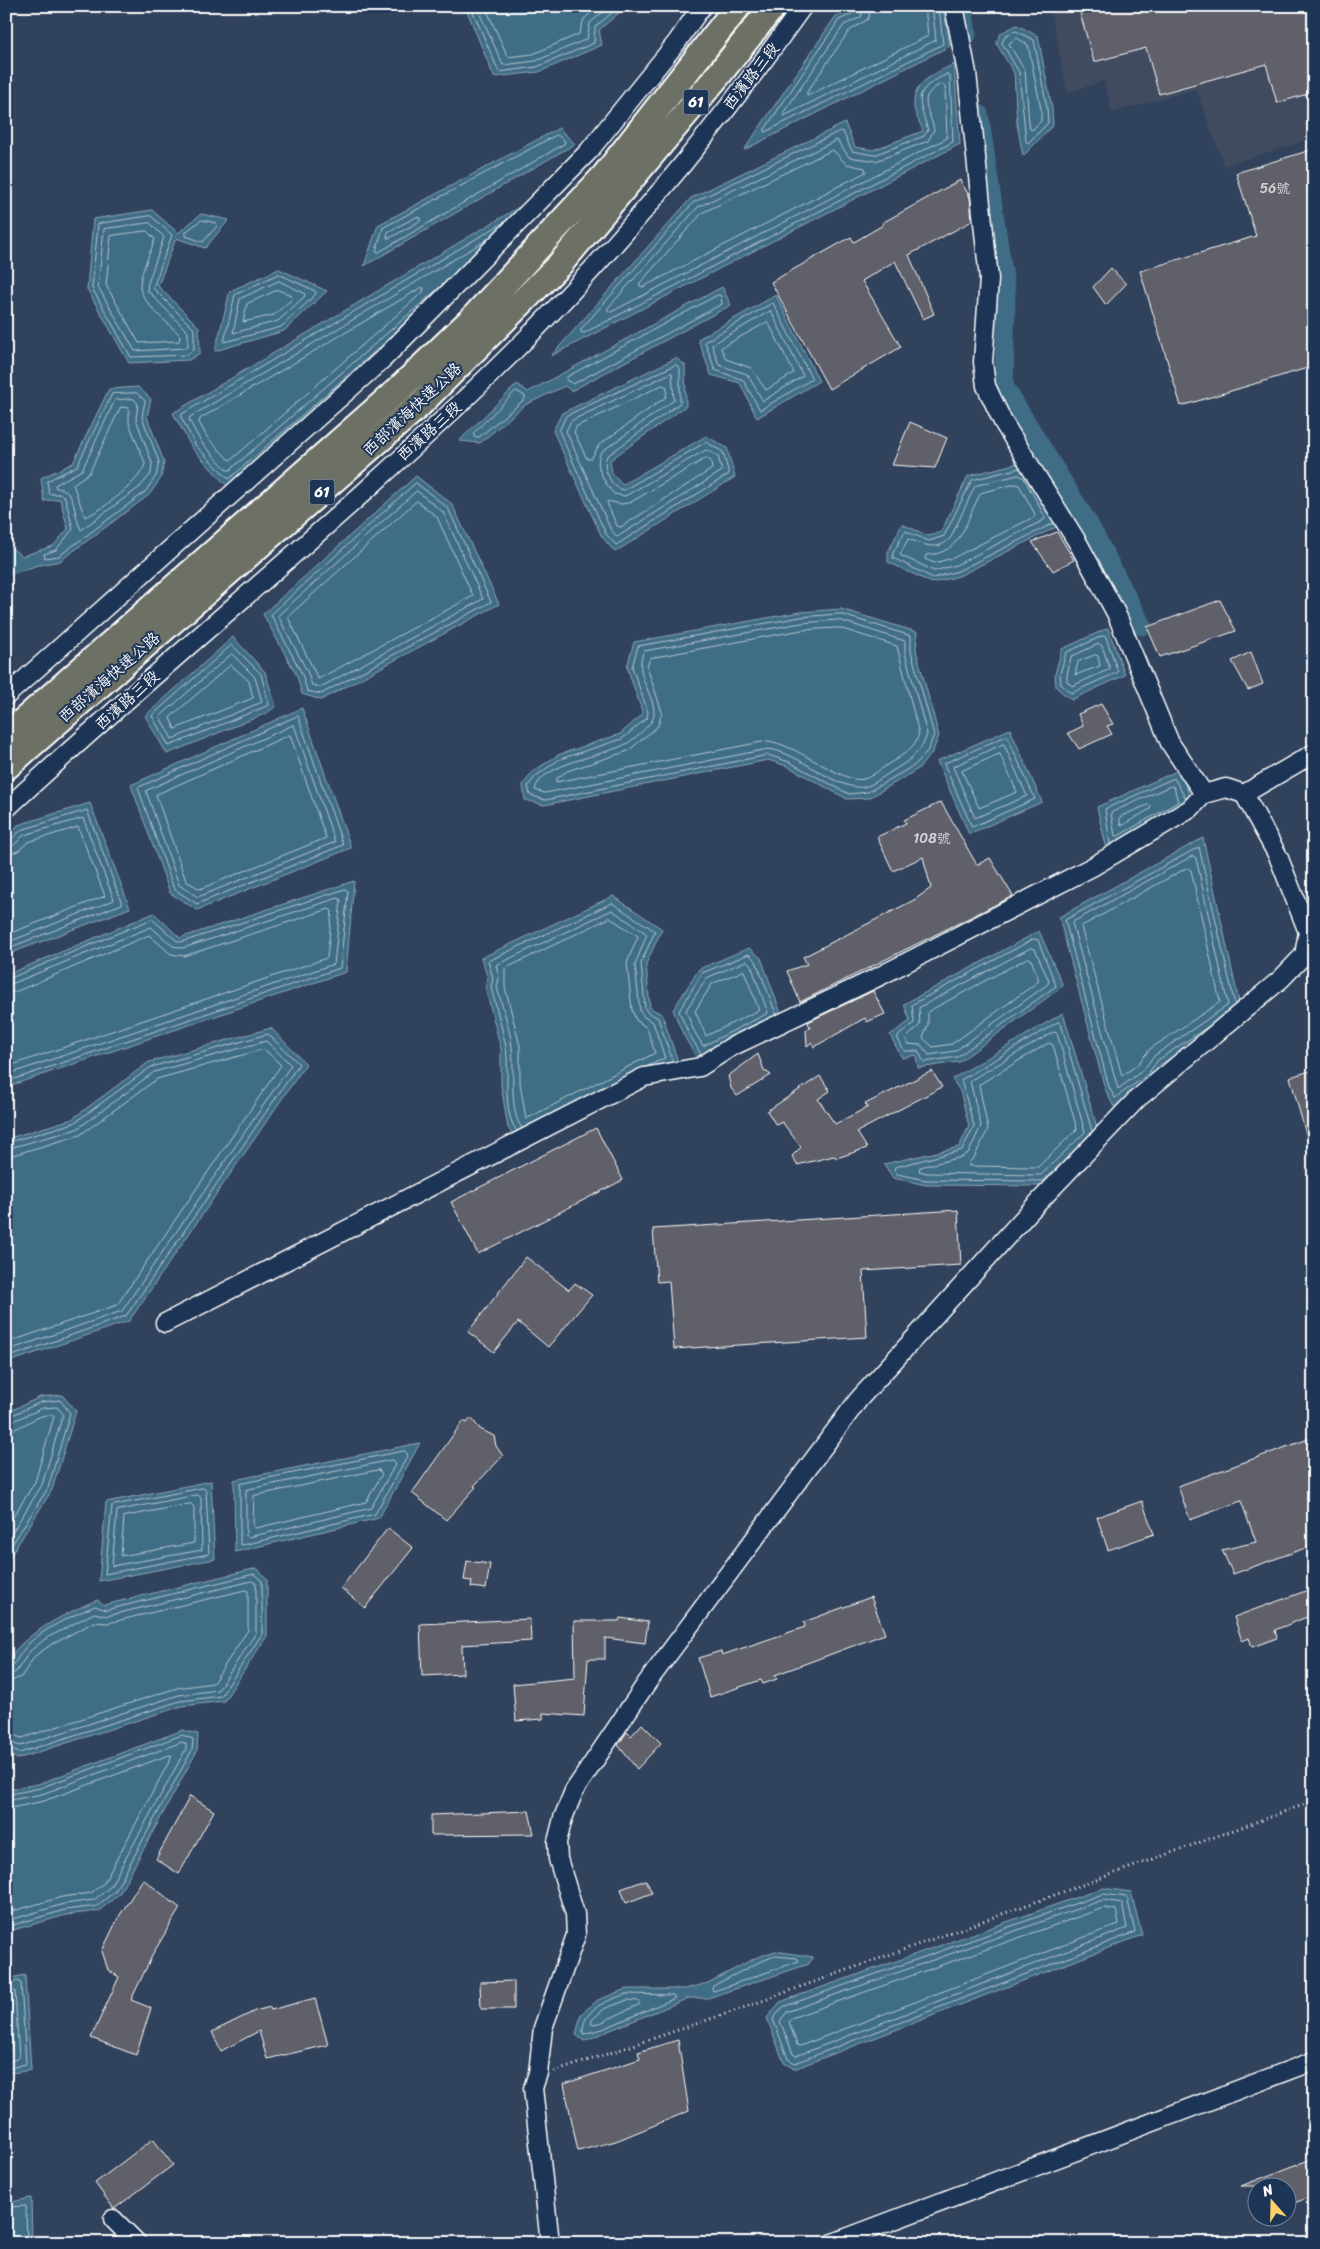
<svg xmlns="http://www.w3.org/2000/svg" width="1320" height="2249" font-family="Sriracha,'LXGW WenKai TC',sans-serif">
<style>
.built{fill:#3f4b61}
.water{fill:#416d86;stroke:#8da7b6}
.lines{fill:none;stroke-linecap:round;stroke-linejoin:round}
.shore{stroke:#b3c5cf;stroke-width:1}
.canal{stroke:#416d86;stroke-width:19}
.building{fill:#60606a;stroke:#fff}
.minor-casing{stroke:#fff;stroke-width:21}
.highway-casing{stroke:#fff;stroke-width:29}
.path{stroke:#fff;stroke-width:3;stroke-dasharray:1 4;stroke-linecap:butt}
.minor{stroke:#1d3557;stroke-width:18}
.highway{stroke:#6c7065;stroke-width:25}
.labels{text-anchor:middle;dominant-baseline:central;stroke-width:4;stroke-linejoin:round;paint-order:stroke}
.number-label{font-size:14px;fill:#d7d7da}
.shield{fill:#1d3557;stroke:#bbc2cd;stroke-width:1}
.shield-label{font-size:15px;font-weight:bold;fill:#fff}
.street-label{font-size:16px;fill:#fff;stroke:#1d3557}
</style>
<rect width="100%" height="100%" fill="#31425d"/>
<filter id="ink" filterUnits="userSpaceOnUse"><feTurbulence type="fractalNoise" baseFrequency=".02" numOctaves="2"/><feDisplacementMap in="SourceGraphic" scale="10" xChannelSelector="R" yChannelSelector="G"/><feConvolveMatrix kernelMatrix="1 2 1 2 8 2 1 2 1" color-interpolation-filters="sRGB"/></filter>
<g filter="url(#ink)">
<!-- built -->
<path class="built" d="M1050 6H1314V138L1224 166 1196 89 1112 113 1104 81 1067 93Z"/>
<!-- water -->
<path class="water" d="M469 6H627L599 30 602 45 539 72 494 77 467 11Z
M858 6H943L950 46 744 150 836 16Z
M1017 25 1038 36 1052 108 1053 125 1023 156 1017 124 1014 73 996 43 1001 33Z
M954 64 960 144 551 356 691 198 845 123 855 147 873 150 923 131C921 124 914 114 914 106 912 81 937 73 954 64Z
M559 128 575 144 364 266 378 225Z
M544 192 539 211 228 487 192 448 173 413Z
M152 210 178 233 201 214 229 220 205 248 176 238 158 286 199 327 200 353 189 360 129 363 87 289 93 219Z
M279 269 327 291 284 331 215 351 230 291Z
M722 287 731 305 571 391 565 386 525 405 480 443 459 441 517 384 528 392Z
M776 295 819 381 757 418 740 383 711 375 698 339Z
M676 358 685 365 686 406 610 460 612 473 622 485 706 436 727 448 735 477 615 552 602 537 553 431 562 413Z
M138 387 151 399 147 417 164 462 161 478 149 495 60 561 35 566 6 576V544L22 556 53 546 68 529 60 499 44 501 41 478 73 463 109 389Z
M1022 462 1062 524 959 576 932 583 888 562V552L902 524 929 536 941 532 968 476Z
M416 476 452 504 499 604 321 700 302 694 297 676 263 614Z
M841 609 917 632 916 650 939 736 932 753 918 769 869 798 847 799 787 766 768 760 544 805 525 800 523 785 532 772 558 755 620 734 643 714 627 667 634 642 800 612Z
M1108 628 1125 675 1071 700 1056 687 1055 674 1062 649Z
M233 637 265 672 276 706 267 713 167 754 145 716Z
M302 708 351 848 197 910 170 893 131 785Z
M1010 729 1042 802 969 834 937 761Z
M1179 770 1194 805 1108 855 1097 807Z
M90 803 130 908 6 955V838L18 825Z
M1203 838 1241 1011 1161 1064 1150 1078 1114 1107 1105 1089 1059 917Z
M354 881 346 972 6 1087V975L154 913 180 938Z
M613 896 662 929 646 964 650 1008 662 1014 680 1068 520 1144 508 1128 501 1085V1049L485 986 488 978 481 958Z
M1039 931 1063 986 959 1062 918 1068 916 1055 902 1058 890 1035 910 1021 904 1004Z
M749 948 761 958 783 1019 699 1062 683 1034 673 1010 699 969Z
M1063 1013 1099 1134 1045 1186 926 1185 893 1178 884 1164 959 1147 969 1126 960 1091 952 1079Z
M271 1028 306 1064 129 1321 6 1363V1139L72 1119 149 1062Z
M62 1395 76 1411 52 1490 6 1563V1413L40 1397Z
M420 1443 379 1518 235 1552 234 1480Z
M211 1481 215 1559 99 1581 106 1502Z
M257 1568 267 1579V1636L224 1701 182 1706 17 1759 6 1751C6 1728 3 1690 6 1669 11 1638 71 1611 97 1600L104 1605Z
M183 1730 198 1734 197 1751 119 1894 99 1911 66 1915 6 1932V1790L38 1784Z
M1103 1888 1131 1892 1142 1935 794 2069 784 2063 767 2018 780 2002Z
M775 1951 813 1957 809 1964 708 1998H689L584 2041 576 2035 581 2014 598 2000 626 1989H685L708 1983 755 1958Z
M25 1975 31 2070 6 2074V1979Z
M31 2198 32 2243H6V2203Z"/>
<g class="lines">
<!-- shore -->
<path class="shore" d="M473 6V12L499 72 537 67 594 43 595 27 620 6
M479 6V12L503 65 536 61 587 39 590 23 610 6
M487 6V11L508 57 533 54 579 34 584 19 598 6
M858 6 856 12 839 20 765 129V132L943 44 939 6
M864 6 861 17 844 25 784 112V116L936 40 932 6
M872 6 868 19 849 31 807 92V96L928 36 925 6
M1016 31 1034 40 1047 108 1048 123 1028 143 1026 141 1019 72 1002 43 1005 36Z
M1017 38 1028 45 1041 109V121L1032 130 1030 129 1029 123 1025 71 1009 44Z
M947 74 950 76 953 142 584 333 581 332V329L694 202 840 131 843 132 852 151 874 155 924 136 928 130C917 96 913 91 947 74Z
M941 84 945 86 947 138 611 312 608 311V308L698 207 837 140 849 157 876 161 928 141 934 130C930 109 915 97 941 84Z
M557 135 565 141 564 144 379 252 376 251 383 228Z
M833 150 846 164 865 168 866 172 643 287 640 286V283L702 213Z
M151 216 172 235 153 288 194 329V349L187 355 131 357 92 288 98 224Z
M417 217 420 218V221L390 238H387L388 232Z
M202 220 216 223 217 226 203 242 186 236V232Z
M150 223 164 237 148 283 147 290 188 332V346L185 348 135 351 98 287 104 229Z
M147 231 155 239C150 253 142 269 140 284 138 300 169 324 180 335L179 341 139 343 106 285 111 236Z
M279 274 315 291 316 294 281 327 224 342 235 295Z
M279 281 304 293 305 296 278 321 233 333 240 299Z
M421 288H424L423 292 231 460 228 459 207 437 199 422 200 419Z
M439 288 230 470H227L201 442 189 420 190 417 488 239
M278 290 291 295 292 299 274 315 243 322 247 304Z
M718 295 721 296 722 304 573 384 566 380 567 377Z
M773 303 812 379 760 410 743 380 715 370 705 342Z
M771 311 803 376 763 401 747 374 719 365 712 345Z
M768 322 794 373 766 390 751 368 726 359 721 348Z
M379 348 229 479 196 446 181 417 182 414 506 221
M676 365 680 368V403L607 456C601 466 611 489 624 490L706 442 723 452 729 474 616 545 606 534 559 431 566 416Z
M672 373 674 400 601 452C593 466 605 483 614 494L625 496 706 450 718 456 722 471 617 537 611 530 566 431 571 421Z
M663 385 667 387 666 397 599 445 591 459H587L574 432 576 427Z
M516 391 525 396V399L479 437H474V433Z
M137 393 145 401 142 417 159 462 156 476 145 492 59 556 45 558 44 554 56 550 73 529 65 497 60 494H49L47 481 77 466 112 394Z
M134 399 138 404 136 419 152 463 151 474 140 487 81 530C73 515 77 489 56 488L55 485 82 470 115 400Z
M121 407 129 408V423L145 463C143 479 101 512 85 517L73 484 89 473Z
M707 458 711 461 712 469 621 527 617 526 607 503 608 501 620 504 629 503Z
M1020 468 972 480 944 536 929 541 905 531 893 553V558L933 578 958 571 1054 523
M1019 475 1024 478 1045 517 1044 520 956 565 934 571 900 555 908 539C923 544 939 553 951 537L975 486Z
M416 483 448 508 491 602 321 694 307 691 302 674 271 615Z
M1016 484 1019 485 1035 514 1034 517 953 558 934 563 925 559 926 555C964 554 965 519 981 493Z
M417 491 443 512 483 599 321 687 312 685 307 671 278 616Z
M417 501 437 517 473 596 318 679 288 617Z
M840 614 911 636V651L934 735 928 750 915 765 868 792 849 794 789 762 768 755 545 800 530 795 528 786 536 776 560 759 622 739 647 718 648 712 632 667 638 646 801 617Z
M839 620 905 641V653L927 734C922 752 909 761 894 770 885 775 874 785 864 787 836 791 799 752 768 749L545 793 535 790C540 763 605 756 626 744 635 739 645 729 652 721 662 701 631 677 644 651L802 623Z
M839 628 897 646 919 734C915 748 903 755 890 763 882 768 873 776 864 779 844 785 795 743 767 741L556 782V779L567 771 628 751 658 726 662 712 647 667 650 658 802 630Z
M1103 636 1106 637 1118 672 1071 693 1061 684 1060 674 1066 653Z
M1099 644 1102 646 1110 669 1072 686 1067 681V675L1071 657Z
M232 645 261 674 269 705 169 746 152 716Z
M232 654 255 677 262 702 172 739 160 717Z
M1095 655 1098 656 1100 666 1075 675 1078 662Z
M231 665 249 681 253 698 175 729 170 718Z
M298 716 343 845 197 904 174 889 138 788Z
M294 725 335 842 198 897 179 885 146 791Z
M290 735 326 838 200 889 186 881 156 795Z
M1007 736 1035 799 972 827 944 764Z
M1004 744 1027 796 975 818 953 767Z
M1000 754 1017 792 979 808 962 771Z
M1171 786 1174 787 1178 802 1118 836H1115L1111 813Z
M1148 805 1151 806 1150 809 1123 825 1120 824V817Z
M6 841 11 840 21 830 87 810 122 904 6 949
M1110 844 1105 809 1174 778 1186 799
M6 847 14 845 24 835 83 818 114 900 6 943
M6 855 18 851 28 842 78 827 105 896 6 935
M1193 856 1196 858 1228 1005 1155 1055 1142 1071 1118 1089 1072 923Z
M1187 868 1191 870 1220 1002 1150 1049 1137 1065 1122 1076 1081 927Z
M610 918 638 936 627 963 632 1010 636 1020 647 1028 655 1053 526 1119 520 1083V1046L505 987V969Z
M1034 939 1038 940 1056 986 957 1057 924 1062 918 1051H904L897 1037 914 1023 912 1005Z
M1031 948 1035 949 1049 981 1048 984 955 1051 929 1055 921 1045 907 1044 906 1038 920 1025 919 1008Z
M1028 958 1031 959 1039 981 952 1044 933 1047 923 1038 928 1025V1012Z
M747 961 751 965 768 1013 703 1046 693 1029 686 1010 707 978Z
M744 971 759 1010 706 1036 695 1011 712 984Z
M6 980 152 919 177 941 182 942 345 889 348 891 340 968 6 1082
M6 986 151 927 173 946 183 948 338 898 341 900 334 964 6 1075
M6 993 15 992 149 935 171 954 184 956 329 909 332 911 327 958 6 1067
M1209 1026 1158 1060 1147 1075 1115 1098 1109 1087 1065 920 1199 847 1235 1005
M1054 1032 1057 1033 1085 1132 1041 1175 927 1173 919 1171 920 1167 962 1157 969 1152 981 1126 970 1081Z
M1049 1043 1053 1045 1077 1129 1038 1167 969 1166V1163L975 1156 988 1129 979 1085Z
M701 1054 688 1032 679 1011 702 973 749 954 756 961 776 1014
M522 1128C508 1110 515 1070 512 1048 510 1027 502 1007 497 987L499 977 496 965 612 910 647 934 635 965 640 1011 644 1017 653 1022 665 1058 646 1067
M517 1131C501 1111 510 1071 506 1047 502 1027 496 1007 491 987L493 978 488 961 612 903 655 931 641 963 645 1008 647 1012 658 1018 673 1062
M6 1143 74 1123 151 1067 268 1034 299 1064 126 1316 6 1358
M6 1149 77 1129 154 1072 266 1041 291 1065 122 1311 6 1351
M6 1157 80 1135 157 1079 264 1049 281 1065 117 1305 6 1343
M1064 1161 1043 1181 926 1180 897 1174 894 1169 895 1167 962 1150 974 1126 961 1080 1058 1022 1061 1024 1092 1131
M6 1418 41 1402 60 1400 70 1413 48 1488 6 1554
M6 1424 43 1408 57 1407 63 1414 42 1485 6 1542
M6 1431C21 1431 40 1410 54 1416L35 1482 6 1528
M405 1451 408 1455 375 1514 243 1545 240 1544V1484Z
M393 1460 396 1463 371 1508 249 1537 246 1536V1490Z
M379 1470 382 1474 366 1502 256 1528 253 1526 254 1496Z
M203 1488 206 1490 209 1554 105 1574 112 1506Z
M198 1495 201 1498 202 1550 112 1566 117 1511Z
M191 1504 194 1507V1543L121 1556 124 1517Z
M6 1669 12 1667C16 1661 20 1654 25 1648 39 1630 74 1615 95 1606L106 1610 254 1574 262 1581V1634L221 1696 180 1701 19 1753 6 1747
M6 1675 16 1672 30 1651 45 1639 94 1613 107 1616 252 1581 256 1583V1633L218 1690 179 1695 20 1746 6 1741
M6 1683 21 1677 35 1656 49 1646 94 1622 108 1623 245 1590 248 1591V1630L213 1683 177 1688 22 1738 6 1733
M6 1795 40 1788 182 1735 193 1739 192 1750 115 1891 97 1906 65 1910 6 1927
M6 1801 42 1794 182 1742 186 1744V1749L110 1887 94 1900 64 1904 6 1921
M6 1809 44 1801 169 1755 172 1756 104 1883 91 1893 62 1897 6 1913
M1103 1894 1127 1897 1135 1932 795 2063 788 2059 773 2019 783 2007Z
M1103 1900 1122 1903 1127 1928 796 2056 793 2054 780 2021 787 2012Z
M1104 1908 1116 1910 1119 1924 800 2046 797 2045 789 2022 792 2018Z
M775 1956 797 1958 799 1961 714 1991 712 1990 713 1986 757 1963Z
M6 1983 18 1981 21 1983 26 2064 6 2069
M6 1990 15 1991 19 2058 6 2063
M626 1994 673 1995 675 1998 603 2029 583 2034C581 2009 607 2001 626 1994Z
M6 1997 11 2052 6 2055
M628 2000 638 2001 640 2004 600 2023 591 2024 592 2020 604 2009Z
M6 2207 26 2206 27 2243"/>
<!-- canal -->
<path class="canal" d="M963 6 967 35
M979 114 1006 292 1004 386 1090 526 1142 626"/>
</g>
<!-- building -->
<path class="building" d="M1078 6H1314V92L1277 103 1266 64 1159 94 1146 48 1094 62Z
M1314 149V366L1181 406 1140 271 1256 236 1236 173Z
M960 180 970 197 972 221 909 255 934 314 923 319 895 261 862 281 901 347 829 389 771 282 851 237 854 242 883 225 882 223Z
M1111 268 1126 284 1106 305 1093 287Z
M910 422 947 438 935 468 892 465Z
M1057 532 1074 560 1053 571 1032 542Z
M1220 600 1236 631 1160 657 1147 627Z
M1251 652 1263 684 1248 690 1232 661Z
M1101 704 1113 724 1107 726 1112 734 1079 749 1068 733 1083 726 1078 714Z
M941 802 977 865 990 858 1013 896 800 1002 787 971 807 964 803 957 914 900 931 888 923 857 893 871 877 837 906 823 904 820Z
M873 991 885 1014 867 1022 865 1018 814 1047 812 1042 807 1046 806 1030 810 1028 808 1022Z
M758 1054 764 1070 771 1075 737 1096 731 1088 728 1076Z
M1314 1070V1145H1309L1290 1077Z
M932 1071 942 1087 857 1132 867 1148 837 1158 834 1156 797 1165 792 1156 801 1147 782 1122 776 1125 767 1111 820 1076 830 1091 818 1099 835 1124 868 1107 865 1104Z
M596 1128 623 1180 478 1254 451 1202Z
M958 1210 961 1265 863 1271 867 1337 674 1349 669 1281 657 1282 653 1229Z
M526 1257 569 1290 575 1283 592 1295 548 1347 518 1322 494 1352 468 1332Z
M471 1418 480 1429 494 1436 496 1446 503 1456 474 1486 476 1487 446 1520 412 1493 463 1421 467 1423Z
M1314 1437V1545L1233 1574 1222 1550 1256 1542 1241 1501 1190 1520 1178 1486Z
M1142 1501 1154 1534 1108 1550 1097 1517Z
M388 1528 413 1548 365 1608 341 1588Z
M467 1561 490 1564 486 1589 471 1587 472 1581 464 1580Z
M1314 1588V1614L1275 1630 1277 1638 1252 1647 1249 1638 1242 1641 1234 1617Z
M871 1597 885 1634 775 1675 777 1679 763 1684 761 1680 710 1697 698 1658 721 1651 722 1655 805 1627 804 1622Z
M620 1618 648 1622 645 1643 605 1638V1659H588L584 1716 543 1713V1719L516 1721 513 1684 575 1678 574 1621H619Z
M530 1619 531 1641 462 1645 463 1674 422 1676 420 1624Z
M642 1724 661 1743 637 1769 618 1745 627 1732 631 1736Z
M190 1796 214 1811 179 1874 156 1859Z
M529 1811 534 1834 431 1835V1815Z
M143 1879 180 1908 154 1952 131 2000 151 2008 136 2055 91 2038 119 1977 108 1970 102 1951 118 1918Z
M646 1880 652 1893 626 1903 621 1889Z
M514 1981V2009H481L480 1982Z
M315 1998 328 2045 267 2059 259 2031 221 2051 212 2032 255 2011 270 2007 271 2010Z
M678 2040 689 2111 616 2141 578 2151 564 2084 640 2059 638 2052Z
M153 2139 173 2165 114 2209 95 2183Z
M1314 2158V2196L1288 2205V2186H1241Z"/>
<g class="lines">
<defs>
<path id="minor" d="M954 6 967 73 989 279 983 362 986 386 1003 422 1078 543 1116 613 1170 743 1204 794
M6 696 384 358 588 152 677 42 702 6
M1244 794 1314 753
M6 809C171 655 350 514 510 355 618 248 715 130 803 6
M165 1323 644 1077 700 1067 731 1047 880 976 1092 867 1190 809 1204 794 1226 788 1244 794 1278 856 1308 932 1304 955 1281 979 1137 1099 1031 1210 859 1399 646 1684 574 1791 563 1818 557 1842 558 1859 575 1914 576 1935 543 2028 538 2073 533 2088 550 2243
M113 2219 137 2243
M833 2243 1314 2061"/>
<path id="highway" d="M6 736 399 389 474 317 605 175 738 6
M6 767 419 405 560 264 720 73 773 6"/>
</defs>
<!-- minor casing -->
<use href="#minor" class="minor-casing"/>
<!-- highway casing -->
<use href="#highway" class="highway-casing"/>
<!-- path -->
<path class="path" d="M554 2072 737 2010 1314 1801"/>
<!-- minor -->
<use href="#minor" class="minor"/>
<!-- highway -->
<use href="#highway" class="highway"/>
</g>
</g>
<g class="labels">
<!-- number labels -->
<g class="number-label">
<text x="1275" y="188">56號</text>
<text x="932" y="838">108號</text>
</g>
<!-- shield labels -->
<g class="shield">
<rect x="683.5" y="89.5" width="25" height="25" rx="4"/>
<rect x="309.5" y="479.5" width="25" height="25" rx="4"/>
</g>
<g class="shield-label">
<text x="696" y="102">61</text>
<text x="322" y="492">61</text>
</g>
<!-- street labels -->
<g class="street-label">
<text transform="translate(751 76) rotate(-52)">西濱路三段</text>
<text transform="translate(412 409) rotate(-43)">西部濱海快速公路</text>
<text transform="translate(429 431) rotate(-42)">西濱路三段</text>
<text transform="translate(109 677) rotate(-41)">西部濱海快速公路</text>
<text transform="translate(127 700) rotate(-42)">西濱路三段</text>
</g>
</g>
<!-- margin -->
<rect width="1320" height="2249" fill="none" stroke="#1d3557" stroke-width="25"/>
<rect x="12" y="12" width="1295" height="2224" fill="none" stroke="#fff" stroke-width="2" filter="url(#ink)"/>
<!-- north arrow -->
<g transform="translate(1272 2202) rotate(340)"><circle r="24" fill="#1d3557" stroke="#77869a"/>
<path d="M0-4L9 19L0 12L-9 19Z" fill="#ffd166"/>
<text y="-8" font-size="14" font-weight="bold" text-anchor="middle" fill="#ffffff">N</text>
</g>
</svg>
